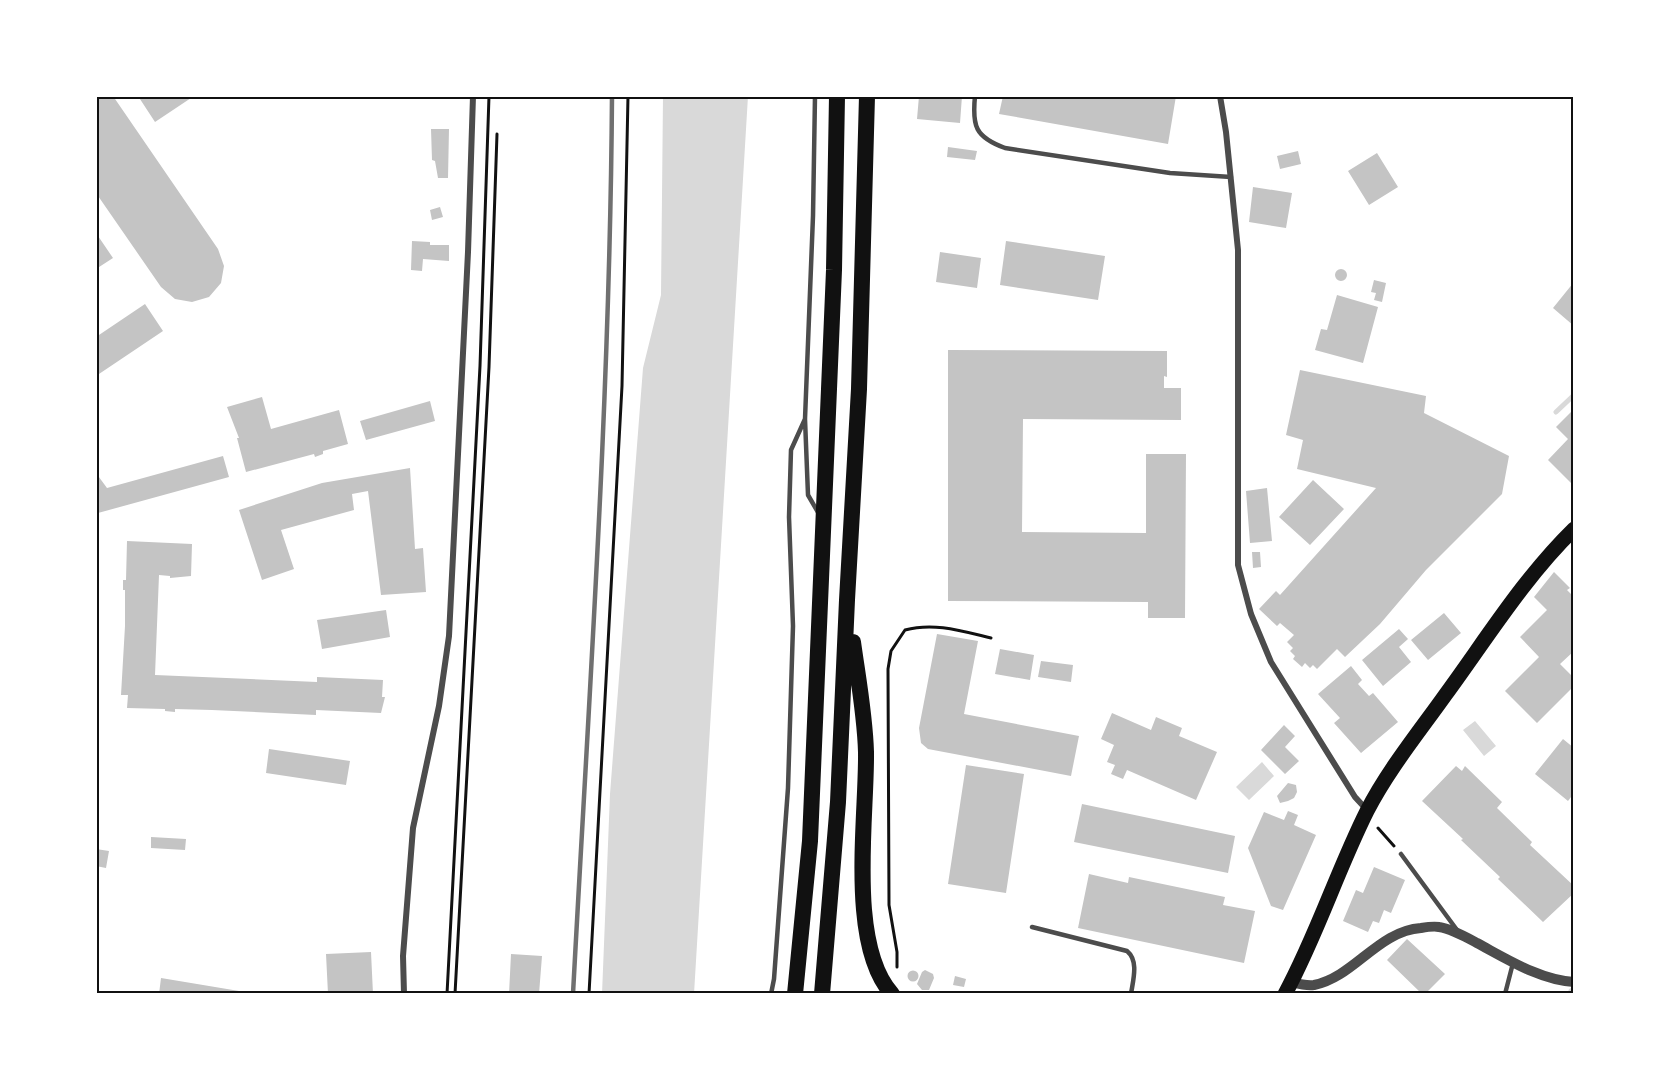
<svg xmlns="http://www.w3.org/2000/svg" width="1670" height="1090" font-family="'Space Grotesk',sans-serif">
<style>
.water{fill:#d9d9d9}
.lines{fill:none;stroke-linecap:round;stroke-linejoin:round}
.stream{stroke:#d9d9d9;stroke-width:5}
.building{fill:#c4c4c4}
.path{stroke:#111;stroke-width:3}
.service{stroke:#4c4c4c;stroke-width:4.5}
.minor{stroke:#4c4c4c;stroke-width:6}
.tertiary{stroke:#4c4c4c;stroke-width:10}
.primary{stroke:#111;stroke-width:15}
.trunk{stroke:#111;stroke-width:16}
.rail{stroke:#707070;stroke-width:4.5}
.neatline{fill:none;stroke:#111;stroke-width:2}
</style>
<rect width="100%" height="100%" fill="#fff"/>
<!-- water -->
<path class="water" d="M663 96H748L694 994H602L610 794 643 368 661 295Z
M1475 721 1496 746 1484 756 1463 730Z
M1262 762 1274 776 1249 800 1236 787Z"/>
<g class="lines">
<!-- stream -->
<path class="stream" d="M1556 412 1574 395
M1571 991 1574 993"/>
</g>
<!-- building -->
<path class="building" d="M96 96H113L218 249 224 266 221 283 209 297 192 302 175 299 161 287 96 193Z
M138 96H194L155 122Z
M919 96H962L960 123 917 119Z
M1003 96H1176L1168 144 999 114Z
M431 129H449L448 178H438L435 161 432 160Z
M948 147 977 151 975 160 947 157Z
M1298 151 1301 164 1280 169 1277 156Z
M1377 153 1398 187 1369 205 1348 171Z
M1253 187 1292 193 1286 228 1249 222Z
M440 207 443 217 432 220 430 210Z
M96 233 113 258 96 269Z
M412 241 430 242V245H449V261L423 259 422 271 411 270Z
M1006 241 1105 256 1098 300 1000 285Z
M940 252 981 258 977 288 936 282Z
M1335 275a6 6 0 1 1 12 0a6 6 0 1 1-12 0Z
M1374 280 1386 283 1382 302 1374 300 1376 293 1371 292Z
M1574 282V326L1553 308Z
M1337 295 1378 307 1363 363 1315 350 1321 329 1327 330Z
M145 304 163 331 96 376V337Z
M948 350 1167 351V377L1164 376V388H1181V420L1023 419 1022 532 1146 533V454H1186L1185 618H1148V602L948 601Z
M1300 370 1426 396 1424 413 1509 456 1502 494 1426 570 1380 624 1345 657 1337 649 1317 669 1313 665 1310 668 1305 663 1302 667 1293 659 1295 656 1290 651 1293 648 1287 642 1294 635 1280 623 1277 626 1259 609 1276 591 1280 595 1376 488 1297 469 1303 440 1286 435Z
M262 397 271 429 339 410 348 444 323 451V454L315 457 314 454 246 472 237 438H239L227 407Z
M430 401 435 421 366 440 360 421Z
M1574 409V486L1548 460 1568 439 1556 427Z
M223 456 229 477 98 513 96 510V473L107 488Z
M410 468 415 549 423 548 426 592 381 595 368 491 352 494 354 510 281 530 294 569 262 580 239 510 322 483Z
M1313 480 1344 509 1310 545 1279 517Z
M1267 488 1272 541 1250 543 1246 491Z
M127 541 192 544 191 576 170 578V576L159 575 155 675 317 682V677L383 680 382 697H385L381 713 316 710V715L212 710 175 709V712L165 711V709L127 708 128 695H121L125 626V590H123V580H126Z
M1252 552H1260L1261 567 1253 568Z
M1554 572 1570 588 1567 590 1574 597V651L1560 664 1574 678V686L1537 723 1505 691 1539 657 1520 637 1547 610 1534 597Z
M386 610 390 637 322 649 317 620Z
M1444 613 1461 633 1428 660 1411 640Z
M1399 629 1408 639 1399 647 1411 662 1383 686 1362 660Z
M937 634 978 641 964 714 1079 736 1071 776 928 749 921 743 919 728Z
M1000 649 1034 655 1030 680 995 674Z
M1041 661 1073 665 1071 682 1038 677Z
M1351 666 1362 680 1358 684 1369 696 1373 693 1398 722 1361 753 1334 723 1340 718 1318 694Z
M1112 713 1151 730 1156 717 1182 728 1179 736 1217 752 1196 800 1127 770 1123 779 1111 774 1115 765 1107 762 1114 745 1101 739Z
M1284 725 1295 736 1285 747 1299 761 1285 774 1261 750Z
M1563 739 1574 748V793L1568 801 1535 774Z
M269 749 350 761 346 785 266 773Z
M966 765 1024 774 1006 893 948 884Z
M1456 766 1462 771 1465 766 1502 802 1497 808 1532 842 1530 845 1574 886V893L1543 922 1498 879 1500 877 1461 840 1463 839 1422 801Z
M1288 783 1296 785 1297 792 1294 798 1288 801 1280 803 1277 796Z
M1082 804 1235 836 1228 873 1074 842Z
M1288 811 1298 815 1294 825 1316 835 1283 910 1271 906 1248 848 1264 812 1284 820Z
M151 837 186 839 185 850 151 848Z
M96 849 109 851 106 868 96 866Z
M1374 867 1405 880 1391 913 1384 910 1379 923 1373 921 1368 932 1343 921 1356 890 1363 893Z
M1089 874 1128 883 1129 877 1225 897 1223 905 1255 911 1244 963 1078 928Z
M1407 939 1445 974 1425 994H1422L1387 960Z
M371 952 373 994H328L326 954Z
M511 954 542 956 539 994H509Z
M925 970 933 974 934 978 929 990H922L917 984 922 972Z
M907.5 976a5.5 5.5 0 1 1 11 0a5.5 5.5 0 1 1-11 0Z
M955 976 966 979 964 987 953 985Z
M161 978 251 993V994H159Z"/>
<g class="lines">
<!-- path -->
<path class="path" d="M1378 828 1394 846
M897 967V952L889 905 888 669 891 651 905 630C934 622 962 631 991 638
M447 994 480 366 489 96
M455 994 489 367 497 134
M589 994 622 386 628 96"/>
<!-- service -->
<path class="service" d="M815 96 813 216 805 419 808 495 819 514
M975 96C972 126 975 137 1005 148L1170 173 1231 177
M1401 854 1457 930
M1032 927 1127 951C1139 961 1133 980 1131 994
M771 994 774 979 788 788 793 626 789 517 791 450 805 419
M1505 994 1513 963"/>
<!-- minor -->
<path class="minor" d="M1220 96 1226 132 1238 250V565L1251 614 1271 662 1355 797 1367 810
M404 994 403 956 413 828 439 706 449 636 468 252 473 96"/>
<!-- tertiary -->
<path class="tertiary" d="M1291 982C1299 984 1306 986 1314 985 1354 977 1378 931 1421 928 1427 927 1434 926 1439 927 1452 929 1466 937 1477 943 1507 959 1540 980 1574 982"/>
<!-- primary -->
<path class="primary" d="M1285 994C1317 935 1337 871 1367 811 1388 770 1419 732 1446 694 1487 638 1524 578 1574 529"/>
<!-- trunk -->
<path class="trunk" d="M853 642C858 678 865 715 866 752 867 817 847 944 892 994
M795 994 810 841 834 270 837 96
M822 994 838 802 847 600 859 389 867 96"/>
<!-- rail -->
<path class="rail" d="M573 994C589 695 610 396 612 96"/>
</g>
<!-- border -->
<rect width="1670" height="1090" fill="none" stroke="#ffffff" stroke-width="195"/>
<rect x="98" y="98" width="1474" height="894" class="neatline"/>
</svg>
